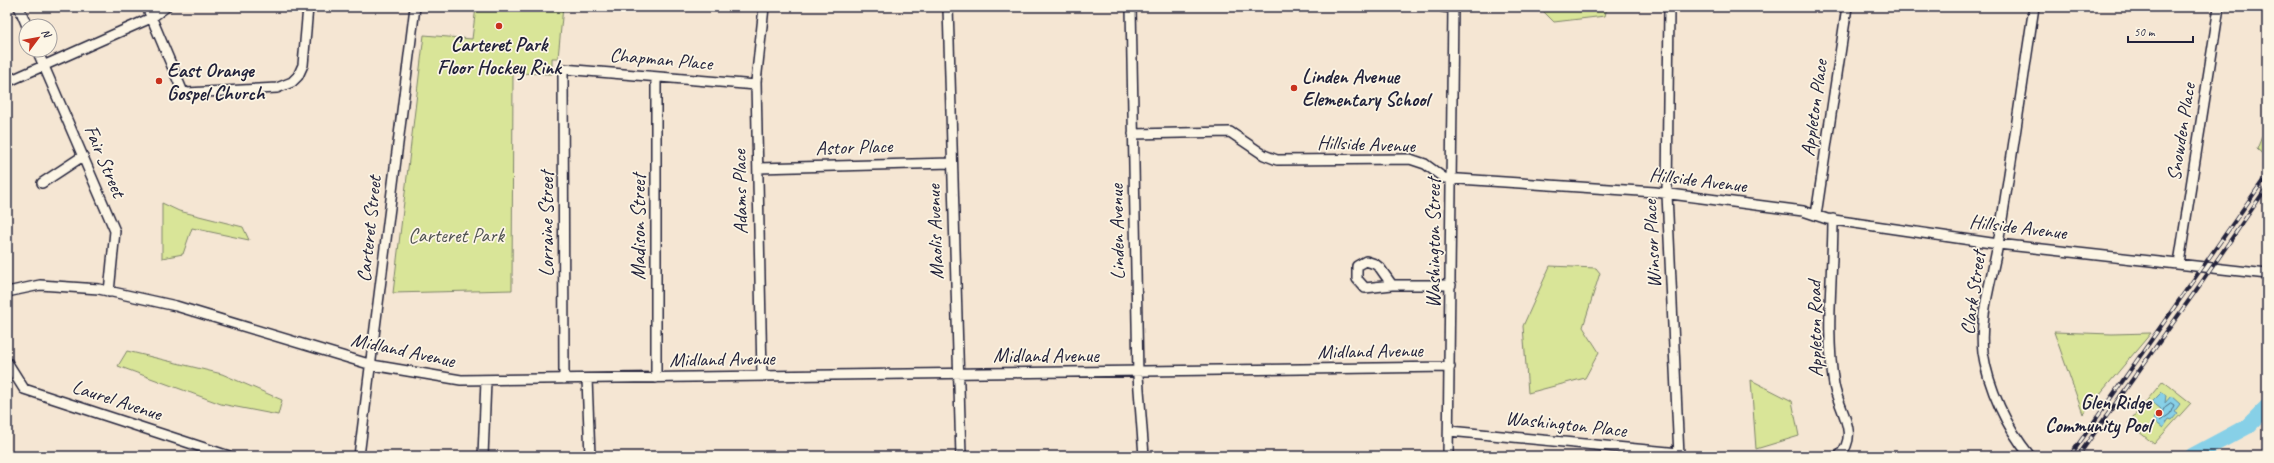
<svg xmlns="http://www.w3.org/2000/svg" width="2274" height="463" font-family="Caveat,sans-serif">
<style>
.green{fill:#d9e598;stroke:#7e846a}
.water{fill:#87d0e7;stroke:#5f8aa2}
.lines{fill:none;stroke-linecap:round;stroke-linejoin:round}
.shore{stroke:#4a6880;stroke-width:1}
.river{stroke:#87d0e7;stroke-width:16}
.street-casing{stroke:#22223b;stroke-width:12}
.street{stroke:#fcf5e5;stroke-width:9}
.rail-casing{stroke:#22223b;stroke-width:4}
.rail{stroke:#fcf5e5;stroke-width:2.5;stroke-dasharray:8;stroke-linecap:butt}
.poi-dot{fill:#c8321e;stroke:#fcf5e5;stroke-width:1.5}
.labels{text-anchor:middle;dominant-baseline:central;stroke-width:3.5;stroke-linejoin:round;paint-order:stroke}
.poi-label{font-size:20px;font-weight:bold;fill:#22223b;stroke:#fcf5e5;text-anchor:start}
.street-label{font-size:20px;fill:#22223b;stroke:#fcf5e5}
.park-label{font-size:20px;fill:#505352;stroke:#fcf5e5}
</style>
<rect width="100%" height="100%" fill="#f5e6d3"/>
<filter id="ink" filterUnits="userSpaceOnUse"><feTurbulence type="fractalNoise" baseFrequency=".025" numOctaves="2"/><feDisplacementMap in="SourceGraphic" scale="8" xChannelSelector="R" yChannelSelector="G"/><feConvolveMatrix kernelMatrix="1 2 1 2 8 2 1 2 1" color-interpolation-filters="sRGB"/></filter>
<g filter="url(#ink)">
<!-- green -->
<path class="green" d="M476 7H563L558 58H552V74L513 73 512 290 393 293 424 35 472 39Z
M1539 7H1607L1605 16 1554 22Z
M2267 124V158L2257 149Z
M162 203 179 211 243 227 249 240 192 228 183 254 162 258Z
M1550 266 1596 268 1600 273 1583 327 1599 352 1585 378 1528 393 1523 326Z
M2054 332 2112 334 2151 333 2083 414Z
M127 351 222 374 282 400 278 415 221 404 118 366Z
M1751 380 1792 401 1799 436 1756 449Z
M2163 381 2191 403 2154 444 2128 423Z"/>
<!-- water -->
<path class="water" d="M2162 392 2166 395 2165 403 2171 396 2180 404 2174 412 2177 414 2172 420 2169 419 2163 428 2153 420 2161 409 2152 402Z"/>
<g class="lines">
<!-- shore -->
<path class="shore" d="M2171 403 2174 405 2170 414 2160 421 2159 418 2165 407Z"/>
<!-- river -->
<path class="river" d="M2192 456 2248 426 2267 407"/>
<defs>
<path id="street" d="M19 7 27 26
M147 7 182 90 187 93 277 88 292 82 298 76 303 65 308 7
M948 7 961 456
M1131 7 1138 376 1144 456
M1443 7 1453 8
M1669 7 1667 194 1679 456
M37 50 115 231 109 292
M656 77V378
M7 82 151 18 166 7
M1133 134 1230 132 1264 155 1277 160 1410 159 1425 164 1444 178 1655 192 1803 211 1827 219 1998 244 2267 274
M758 168 951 163
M42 183 83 156
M1816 215 1847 7
M1833 219C1833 274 1825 331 1834 385 1838 409 1861 434 1839 456
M2179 263 2219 7
M1392 285 1365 288 1357 279V266L1366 261 1375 264 1380 268 1392 285H1451
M7 292 40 285 99 289 176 306 372 365 461 380 1450 367
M7 362 24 389 229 456
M762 376 756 82 764 7
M564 379 563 69 756 85
M587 379 590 456
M1449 431 1679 453
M359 456 415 7
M483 456 486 381
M1448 456 1453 7
M2030 456C2007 428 1988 388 1983 352 1979 316 1992 279 1998 244 2011 165 2022 86 2034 7"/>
</defs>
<!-- street casing -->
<use href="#street" class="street-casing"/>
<!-- street -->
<use href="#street" class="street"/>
<defs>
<path id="rail" d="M2070 456 2267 175
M2078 456 2202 282 2267 187"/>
</defs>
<!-- rail casing -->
<use href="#rail" class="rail-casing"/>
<!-- rail -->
<use href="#rail" class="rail"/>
</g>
</g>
<!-- markers -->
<g class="poi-dot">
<circle cx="499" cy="26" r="4"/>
<circle cx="159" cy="81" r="4"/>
<circle cx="1294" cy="88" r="4"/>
<circle cx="2159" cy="413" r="4"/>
</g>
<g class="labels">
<!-- poi labels -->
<g class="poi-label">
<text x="499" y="44" text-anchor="middle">Carteret Park<tspan x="499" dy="23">Floor Hockey Rink</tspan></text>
<text x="167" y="70">East Orange<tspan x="167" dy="23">Gospel Church</tspan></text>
<text x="1302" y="76">Linden Avenue<tspan x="1302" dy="23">Elementary School</tspan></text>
<text x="2151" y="402" text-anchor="end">Glen Ridge<tspan x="2151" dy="23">Community Pool</tspan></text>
</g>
<!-- street labels -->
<g class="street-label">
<text transform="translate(661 59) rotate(5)">Chapman Place</text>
<text transform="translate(1814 108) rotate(-82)">Appleton Place</text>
<text transform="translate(2181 132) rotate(-81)">Snowden Place</text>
<text transform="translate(1366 144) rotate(2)">Hillside Avenue</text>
<text transform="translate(854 147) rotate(-2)">Astor Place</text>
<text transform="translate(105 161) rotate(67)">Fair Street</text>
<text transform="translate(1698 180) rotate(7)">Hillside Avenue</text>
<text transform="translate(740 192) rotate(-91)">Adams Place</text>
<text transform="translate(546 224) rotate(-90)">Lorraine Street</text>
<text transform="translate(638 227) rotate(-90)">Madison Street</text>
<text transform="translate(2018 227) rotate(7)">Hillside Avenue</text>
<text transform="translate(369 229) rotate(-84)">Carteret Street</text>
<text transform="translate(935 232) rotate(-92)">Maolis Avenue</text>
<text transform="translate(1117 232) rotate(-91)">Linden Avenue</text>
<text transform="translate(1433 243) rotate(-90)">Washington Street</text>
<text transform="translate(1652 244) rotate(-93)">Winsor Place</text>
<text transform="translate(1973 293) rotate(-82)">Clark Street</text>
<text transform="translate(1815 329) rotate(-91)">Appleton Road</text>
<text transform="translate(403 350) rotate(12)">Midland Avenue</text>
<text transform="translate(1370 351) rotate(-1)">Midland Avenue</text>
<text x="1046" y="355">Midland Avenue</text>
<text transform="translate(722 359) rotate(-1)">Midland Avenue</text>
<text transform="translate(117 400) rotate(18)">Laurel Avenue</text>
<text transform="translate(1566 424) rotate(6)">Washington Place</text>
</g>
<!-- park labels -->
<g class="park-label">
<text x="456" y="235">Carteret Park</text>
</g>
</g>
<!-- margin -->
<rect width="2274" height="463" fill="none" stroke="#fcf5e5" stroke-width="24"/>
<rect x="12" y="12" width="2250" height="439" fill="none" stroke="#22223b" stroke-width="1.5" filter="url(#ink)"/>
<!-- north arrow -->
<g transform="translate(38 38) rotate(58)"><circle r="19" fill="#fcf5e5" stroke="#a5a1a1"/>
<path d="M0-3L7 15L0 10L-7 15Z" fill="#c8321e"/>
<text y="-6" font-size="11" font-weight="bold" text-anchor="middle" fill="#22223b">N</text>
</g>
<!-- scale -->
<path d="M2128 36v6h65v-6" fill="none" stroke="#22223b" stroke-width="2"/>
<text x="2134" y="36" font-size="12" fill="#22223b" stroke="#fcf5e5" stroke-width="3" paint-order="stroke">50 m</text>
</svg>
